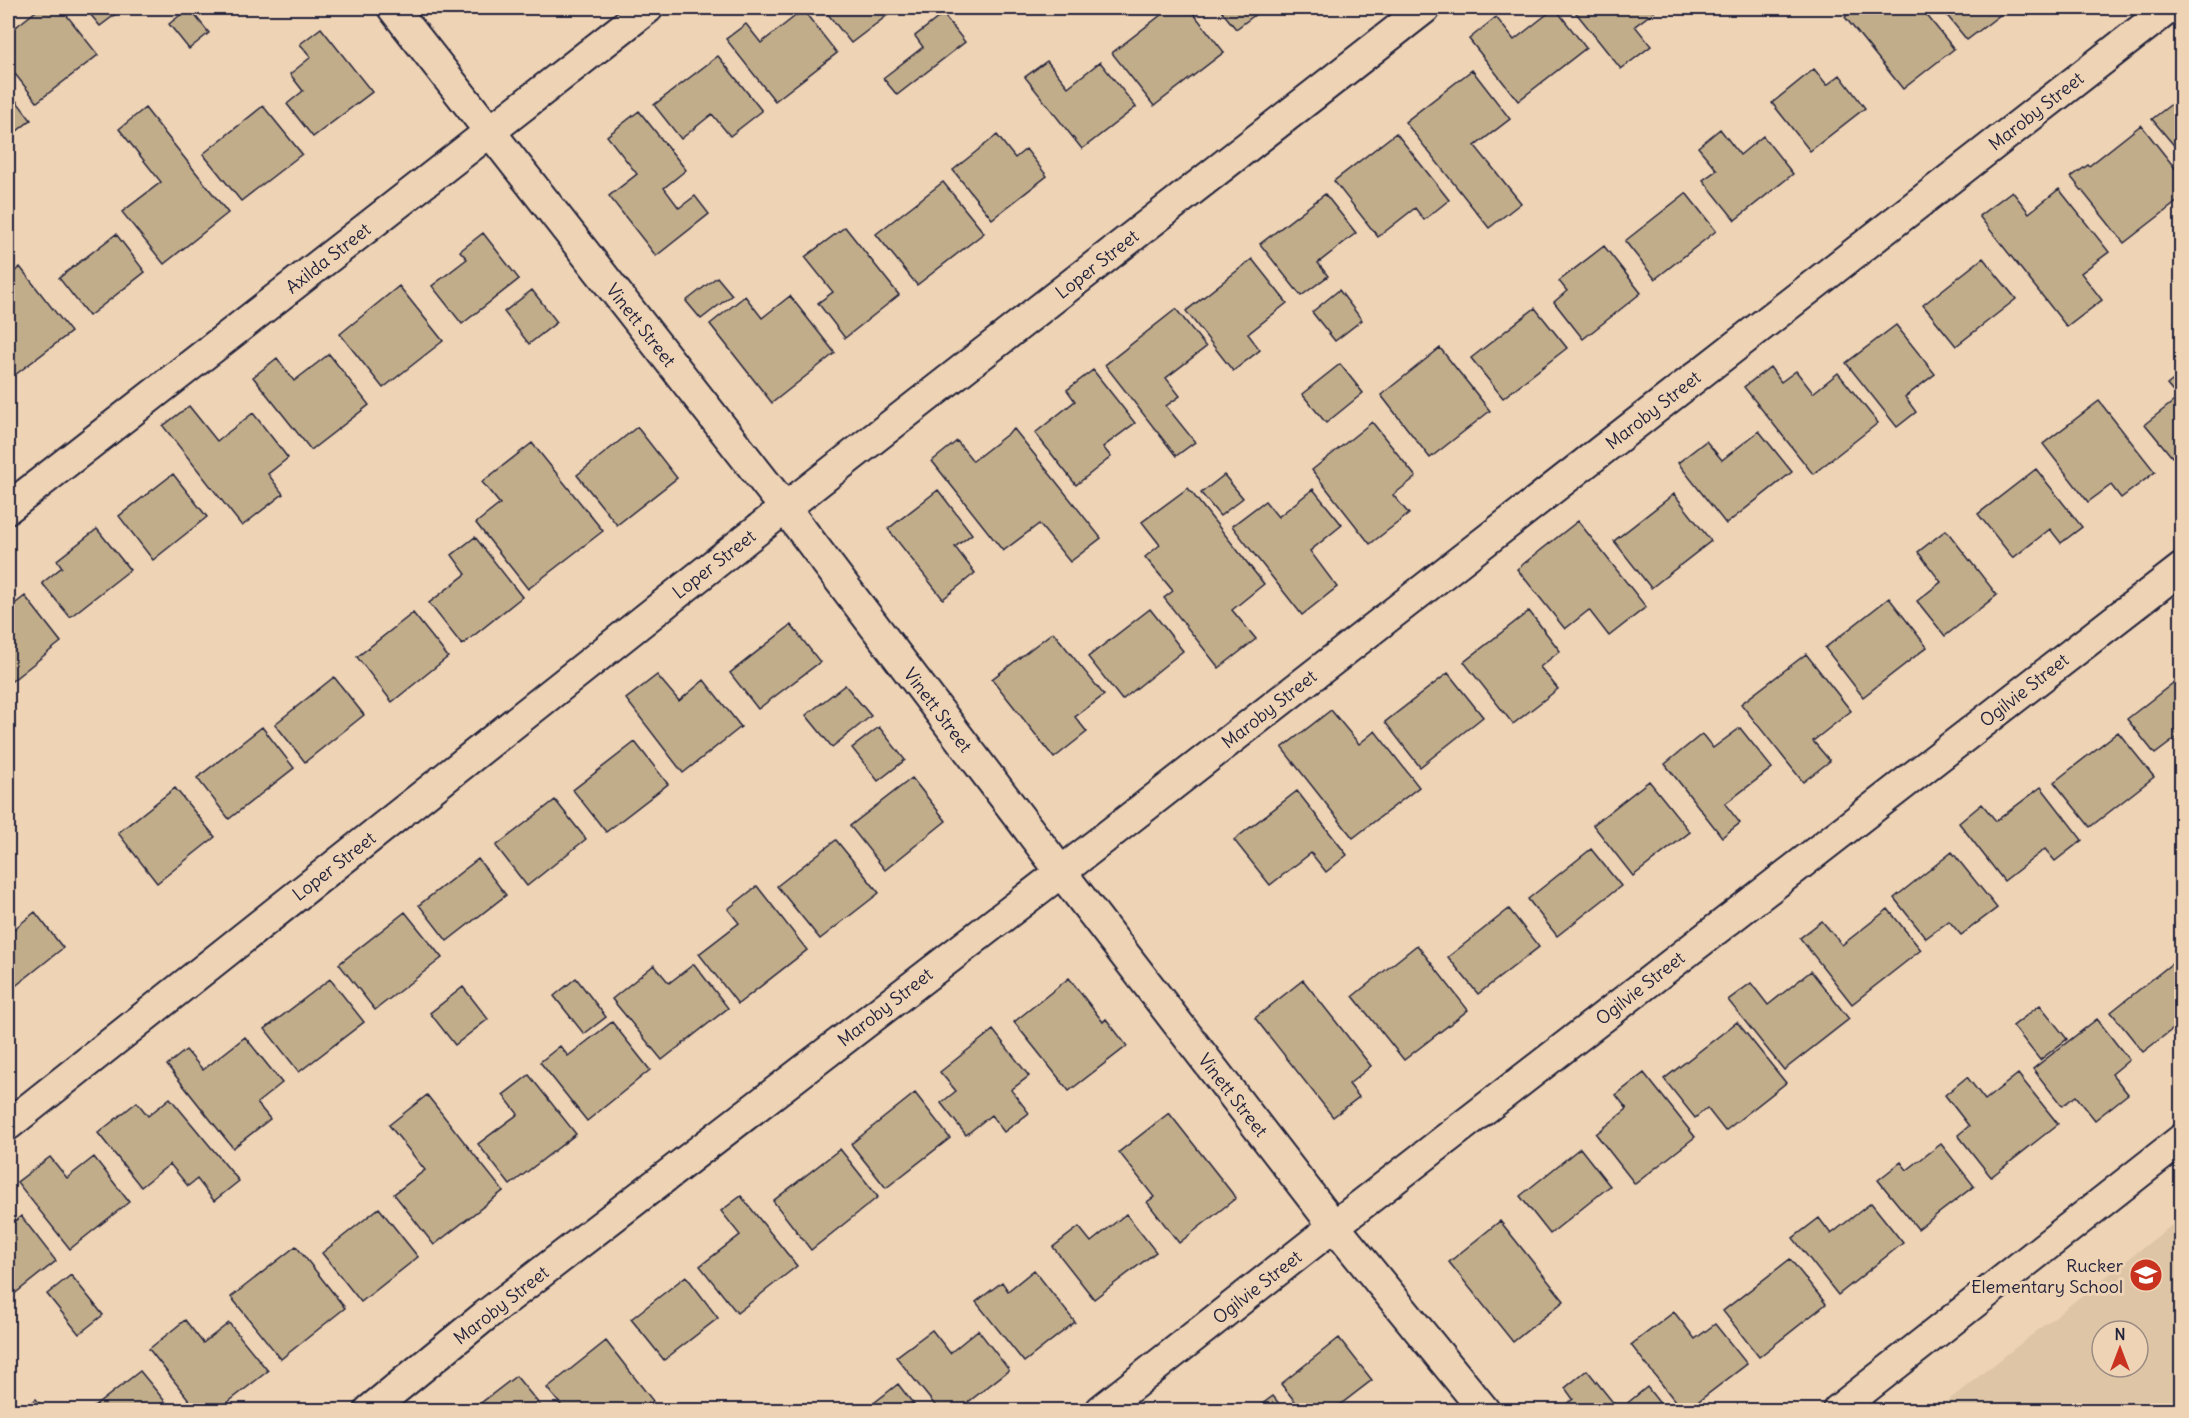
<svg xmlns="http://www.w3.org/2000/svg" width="2189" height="1418" font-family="Delius,sans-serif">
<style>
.built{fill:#ddc5a6;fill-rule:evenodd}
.building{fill:#c2ad8b;stroke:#22223b;stroke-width:1.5}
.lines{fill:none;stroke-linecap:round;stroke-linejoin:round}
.street-casing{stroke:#22223b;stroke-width:34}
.street{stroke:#eed3b5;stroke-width:30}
.labels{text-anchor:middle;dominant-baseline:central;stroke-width:6;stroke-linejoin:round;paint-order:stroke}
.street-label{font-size:18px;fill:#22223b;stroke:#eed3b5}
.poi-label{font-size:18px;fill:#22223b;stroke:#eed3b5;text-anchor:end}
</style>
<rect width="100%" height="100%" fill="#eed3b5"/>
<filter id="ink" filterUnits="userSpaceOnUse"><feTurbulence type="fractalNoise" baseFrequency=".0167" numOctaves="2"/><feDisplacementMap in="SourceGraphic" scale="12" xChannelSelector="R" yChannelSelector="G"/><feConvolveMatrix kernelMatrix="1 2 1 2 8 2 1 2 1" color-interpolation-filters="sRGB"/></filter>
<g filter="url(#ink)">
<!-- built -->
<path class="built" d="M2181 1218V1410H1936ZM2102 1331H2138V1367H2102Z"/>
<!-- building -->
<path class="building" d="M40 8H61L98 55 37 102 8 65V33Z
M85 8H124L100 26Z
M189 8 209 33 189 49 169 24Z
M823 8H897L851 43Z
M1170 8H1189L1224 52 1154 106 1112 53Z
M1219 8H1264L1236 29Z
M1555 8 1586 48 1518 101 1469 39 1496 17 1514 40Z
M1575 8H1659L1635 26 1651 46 1621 69 1573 9Z
M1856 8H1879L1881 10 1884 8H1921L1954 49 1903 89 1845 17Z
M1941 8H2009L1967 40Z
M803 10 837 53 775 101 726 39 746 24 761 43Z
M943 14 965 42 897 95 883 78 923 47 915 36Z
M321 28 372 92 313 137 287 104 303 91 290 74 311 57 300 44Z
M718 56 762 111 730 136 712 114 681 139 654 105Z
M1047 61 1068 87 1100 62 1136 107 1082 149 1025 77Z
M1814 69 1827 85 1840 75 1865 108 1810 151 1772 103Z
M1472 70 1510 119 1475 146 1521 203 1489 228 1405 122Z
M8 90 31 120 8 138Z
M2182 96V155L2152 119Z
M263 106 302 154 241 201 203 154Z
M145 108 228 213 164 264 122 212 161 182 119 129Z
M639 111 686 170 664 188 679 208 695 196 709 214 656 256 609 196 637 174 607 136Z
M2141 125 2182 177V198L2124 243 2071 177 2088 165 2089 166Z
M1720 129 1740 155 1763 136 1793 174 1735 220 1703 180 1717 170 1698 147Z
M1396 133 1449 200 1424 220 1415 208 1378 237 1334 181Z
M997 135 1015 158 1026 149 1047 176 992 219 953 170Z
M943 182 984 233 917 285 876 234Z
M2059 189 2109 252 2081 273 2102 300 2067 327 1979 216 2012 191 2029 213Z
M1686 193 1716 231 1655 279 1625 241Z
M1325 194 1356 233 1318 263 1328 276 1301 296 1260 244Z
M845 227 899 295 845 338 818 303 833 292 805 257Z
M483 233 519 279 462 324 432 286 467 259 460 251Z
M116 234 145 272 89 316 59 278Z
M1604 246 1641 293 1583 339 1554 302 1567 291 1559 281Z
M1983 258 2016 299 1956 346 1923 305Z
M1252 259 1287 303 1248 334 1260 350 1233 371 1186 311Z
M20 267 71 332 11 378 8 374V277Z
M717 277 732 295 701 319 686 301Z
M399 286 443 341 383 388 340 334Z
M532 290 557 322 529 344 504 312Z
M1339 290 1362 320 1335 341 1312 312Z
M745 296 762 318 790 296 835 353 772 403 710 324Z
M1535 308 1567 348 1503 398 1471 358Z
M1176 309 1206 347 1166 378 1180 396 1166 406 1195 442 1176 456 1105 365Z
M1896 325 1935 374 1905 397 1916 412 1897 427 1846 363Z
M1440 348 1490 411 1430 458 1381 395Z
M329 354 369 405 311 450 253 377 277 358 294 381Z
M1340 364 1363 393 1326 423 1302 394Z
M1770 367 1781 382 1796 371 1813 393 1838 373 1878 423 1813 474 1744 387Z
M1093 370 1135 423 1103 447 1111 457 1076 485 1035 433 1075 401 1067 390Z
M2182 373V450L2172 457 2145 424 2178 398 2167 385Z
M2099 401 2155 472 2121 498 2111 485 2088 502 2043 444Z
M189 406 217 441 253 413 288 458 268 474 283 494 242 526 163 426Z
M1372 422 1416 477 1393 495 1409 514 1370 544 1312 470Z
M637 427 677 478 617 525 577 475Z
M1014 429 1101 538 1070 562 1039 524 1003 551 932 461 957 441 973 461Z
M1759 431 1792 472 1726 524 1678 463 1706 441 1722 460Z
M532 443 603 531 528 589 476 523 500 504 482 482Z
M2036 469 2082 527 2061 543 2050 529 2013 558 1978 514Z
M173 474 207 517 153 560 119 516Z
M1224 475 1243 498 1220 516 1201 493Z
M1188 488 1264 584 1232 610 1256 639 1219 668 1164 598 1173 591 1145 557 1160 545 1142 522Z
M1313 489 1342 525 1310 551 1337 587 1302 615 1232 526 1265 501 1278 517Z
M938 490 972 534 955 547 975 573 943 599 888 529Z
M1674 494 1711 541 1651 588 1614 541Z
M1578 521 1646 607 1609 636 1589 610 1565 629 1517 569Z
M97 529 130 570 70 617 42 583 62 567 57 560Z
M1946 530 1997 595 1945 636 1917 601 1941 582 1918 552Z
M475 537 522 597 462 645 429 603 466 574 452 555Z
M25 596 61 642 8 684V609Z
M1889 598 1927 647 1863 697 1825 648Z
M1150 609 1183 651 1122 700 1088 657Z
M1529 611 1560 651 1540 667 1558 689 1513 724 1464 662Z
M413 613 448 657 392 702 357 657Z
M791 625 820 662 758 709 730 673Z
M1053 632 1104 695 1075 717 1087 732 1054 758 992 679Z
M1806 654 1851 711 1813 741 1830 761 1803 782 1741 704Z
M1448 673 1483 717 1420 767 1385 722Z
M657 675 679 701 704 680 741 727 683 773 626 699Z
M2182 676V740L2179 736 2155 754 2127 719Z
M334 677 364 715 305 762 275 724Z
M845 685 871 716 832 747 806 715Z
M1331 710 1359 744 1375 731 1419 787 1353 838 1282 748Z
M262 727 294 768 229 819 197 778Z
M879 727 905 760 878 781 852 748Z
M1740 728 1772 768 1725 804 1740 823 1722 837 1665 764 1702 734 1713 748Z
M2118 732 2154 777 2090 827 2054 782Z
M635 742 668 784 606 832 573 790Z
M912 778 946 821 885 870 850 826Z
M1649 781 1690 832 1633 876 1593 825Z
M2041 787 2082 840 2055 861 2045 849 2004 881 1959 823 1982 804 1996 821Z
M175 788 215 837 157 883 118 833Z
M1297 791 1347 855 1326 872 1311 853 1270 885 1234 840Z
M555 800 586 839 527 886 496 846Z
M836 840 879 893 820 939 777 886Z
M1591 849 1621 886 1557 936 1528 899Z
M1952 852 1997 908 1961 935 1949 921 1926 938 1894 898Z
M478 859 506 895 447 941 419 905Z
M757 886 807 950 738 1004 699 954 739 923 728 909Z
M1509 909 1539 947 1478 994 1448 957Z
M1888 909 1921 950 1852 1004 1800 938 1822 921 1842 945Z
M35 912 63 948 8 992V934Z
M405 912 442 958 375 1010 339 964Z
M1417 945 1468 1010 1404 1060 1353 996Z
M2175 961 2182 969V1022L2143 1052 2111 1012Z
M694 964 728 1008 662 1060 612 999 654 965 669 983Z
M1811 971 1849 1019 1784 1070 1728 1000 1751 983 1768 1005Z
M576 978 606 1017 584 1034 554 996Z
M1069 978 1103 1022 1106 1019 1127 1046 1069 1091 1014 1022Z
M330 979 364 1022 299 1072 265 1029Z
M1303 980 1371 1066 1349 1084 1359 1097 1333 1117 1255 1018Z
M463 987 488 1019 455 1045 430 1013Z
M2040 1005 2067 1039 2040 1060 2013 1026Z
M2097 1019 2129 1060 2112 1074 2128 1094 2095 1120 2076 1096 2062 1106 2033 1069Z
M612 1022 650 1070 587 1121 540 1062 560 1046 568 1056Z
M1737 1022 1786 1083 1725 1131 1707 1108 1695 1118 1664 1079Z
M993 1030 1029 1076 1011 1090 1029 1113 1004 1132 991 1115 966 1135 941 1103 956 1091 940 1072Z
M245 1037 282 1083 257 1103 270 1119 233 1148 167 1065 186 1050 203 1070Z
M1644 1073 1695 1137 1635 1184 1596 1134 1627 1109 1616 1095Z
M2018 1074 2058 1124 1991 1177 1958 1135 1969 1126 1945 1095 1967 1077 1985 1100Z
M529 1075 576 1134 510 1185 478 1144 518 1114 503 1095Z
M915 1093 950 1138 886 1188 851 1144Z
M427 1095 503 1191 434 1245 394 1194 425 1170 389 1125Z
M170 1098 239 1181 214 1201 197 1179 188 1186 170 1164 141 1187 98 1133 137 1102 148 1116Z
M1169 1113 1236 1198 1179 1243 1147 1202 1154 1197 1119 1152Z
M1941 1144 1974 1186 1918 1229 1878 1180 1901 1162 1907 1170Z
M1580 1148 1610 1186 1550 1234 1520 1196Z
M840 1149 878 1197 811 1250 773 1201Z
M50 1157 67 1178 94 1157 129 1202 70 1249 17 1182Z
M741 1196 797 1266 737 1313 700 1266 740 1235 721 1211Z
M1871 1203 1903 1243 1838 1295 1793 1238 1819 1218 1831 1234Z
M379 1208 418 1257 361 1302 322 1253Z
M1126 1214 1156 1252 1094 1299 1053 1247 1079 1227 1091 1242Z
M21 1216 56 1261 8 1299V1227Z
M1500 1221 1564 1301 1513 1342 1449 1262Z
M296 1246 345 1308 281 1359 231 1297Z
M1790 1259 1826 1304 1759 1357 1723 1311Z
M1034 1270 1075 1322 1024 1362 976 1302 1002 1282 1008 1291Z
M71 1275 103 1315 79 1334 47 1294Z
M686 1276 718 1318 664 1360 631 1319Z
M1674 1312 1695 1339 1715 1324 1747 1364 1687 1410H1682L1631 1345Z
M185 1320 203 1343 229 1323 268 1371 218 1410H197L149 1349Z
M932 1330 950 1353 978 1330 1009 1370 958 1410H939L896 1357Z
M1339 1338 1372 1380 1333 1410H1302L1281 1384Z
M606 1341 653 1401 641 1410H565L547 1388Z
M1587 1370 1619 1410 1647 1387 1665 1410H1564L1562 1407 1573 1399 1565 1388Z
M140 1371 172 1410H90Z
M516 1376 544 1410H480L477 1406Z
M898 1384 918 1410H865Z
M1273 1396 1284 1410H1254Z
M36 1399 45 1410H22Z"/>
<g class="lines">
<defs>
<path id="street" d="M393 8 785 508 1061 872 1334 1226 1484 1410
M8 508 648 8
M8 1125 785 508 1425 8
M370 1410 486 1315 1061 872 2169 8
M1101 1410 1334 1226 2182 568
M1838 1410 2182 1139"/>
</defs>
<!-- street casing -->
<use href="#street" class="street-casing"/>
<!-- street -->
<use href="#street" class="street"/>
</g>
</g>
<!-- icons -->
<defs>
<symbol id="school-disc" viewBox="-11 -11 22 22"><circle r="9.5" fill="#c8321e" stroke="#eed3b5"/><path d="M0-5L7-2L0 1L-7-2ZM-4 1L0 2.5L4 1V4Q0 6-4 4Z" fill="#fff"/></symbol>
</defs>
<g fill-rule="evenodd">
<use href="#school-disc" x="2127" y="1256" width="38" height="38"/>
</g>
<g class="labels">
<!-- street labels -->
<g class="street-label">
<text transform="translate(2036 111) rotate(-38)">Maroby Street</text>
<text transform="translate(328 258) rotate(-38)">Axilda Street</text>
<text transform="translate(1097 264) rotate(-38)">Loper Street</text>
<text transform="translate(641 325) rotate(52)">Vinett Street</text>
<text transform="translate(1653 410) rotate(-38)">Maroby Street</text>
<text transform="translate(714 564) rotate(-38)">Loper Street</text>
<text transform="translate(2024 690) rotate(-38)">Ogilvie Street</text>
<text transform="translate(1269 709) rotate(-38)">Maroby Street</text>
<text transform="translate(938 710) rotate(53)">Vinett Street</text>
<text transform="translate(334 866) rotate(-38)">Loper Street</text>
<text transform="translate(1640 988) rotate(-38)">Ogilvie Street</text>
<text transform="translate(885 1007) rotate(-38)">Maroby Street</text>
<text transform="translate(1233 1095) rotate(52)">Vinett Street</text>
<text transform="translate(1257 1287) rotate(-38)">Ogilvie Street</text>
<text transform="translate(501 1305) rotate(-38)">Maroby Street</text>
</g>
<!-- poi labels -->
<g class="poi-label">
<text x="2123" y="1265">Rucker<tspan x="2123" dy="21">Elementary School</tspan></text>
</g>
</g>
<!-- margin -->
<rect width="2189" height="1418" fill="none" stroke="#eed3b5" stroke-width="30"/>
<rect x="15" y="15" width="2159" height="1388" fill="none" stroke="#22223b" stroke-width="2" filter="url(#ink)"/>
<!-- north arrow -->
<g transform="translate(2120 1349)"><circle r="28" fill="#eed3b5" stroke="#9c8c84" stroke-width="1.5"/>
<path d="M0-4.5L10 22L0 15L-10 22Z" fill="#c8321e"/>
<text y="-9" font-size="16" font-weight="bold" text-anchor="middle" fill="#22223b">N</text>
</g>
</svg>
